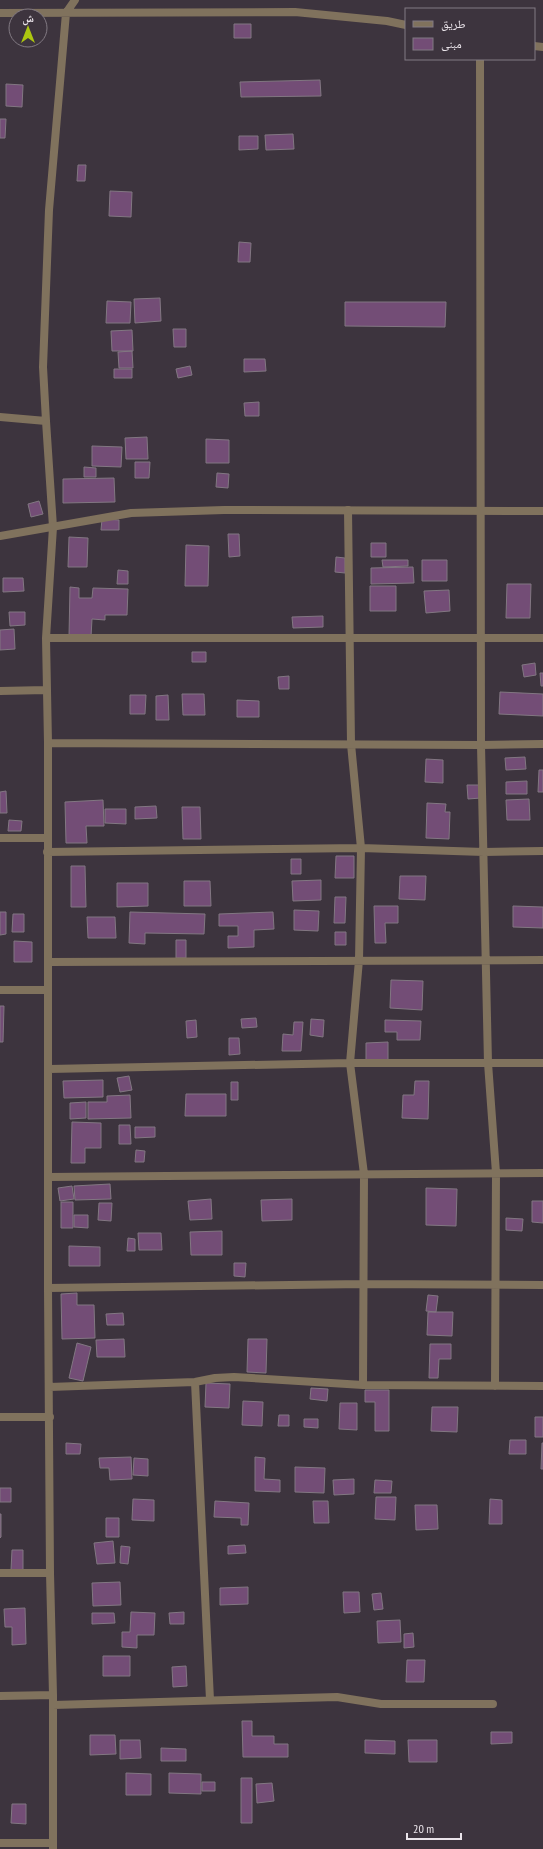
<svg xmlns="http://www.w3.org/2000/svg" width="543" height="1849" font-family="'PT Sans Narrow','Noto Naskh Arabic',sans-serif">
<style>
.building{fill:#734d76;stroke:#827782}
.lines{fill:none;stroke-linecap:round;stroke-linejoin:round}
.minor{stroke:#80725d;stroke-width:8}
.tertiary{stroke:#80725d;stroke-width:8}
</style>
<rect width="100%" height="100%" fill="#3d343e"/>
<!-- building -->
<path class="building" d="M234 24H251V38H234Z
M320 80 321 96 241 97 240 82Z
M6 84 23 85 22 107 6 106Z
M0 119H6L5 138H0Z
M293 134 294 149 266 150 265 135Z
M239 136H258V149L239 150Z
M78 165H86L85 181H77Z
M110 191 132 192 131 217 109 216Z
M239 242 251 243 250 262H238Z
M160 298 161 321 135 323 134 299Z
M107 301 131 302 130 323H106Z
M345 302H446L445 327 345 326Z
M173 329H186V347H174Z
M132 330 133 351H112L111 331Z
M132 351 133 368H119L118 352Z
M244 359H265L266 371 244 372Z
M190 366 192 375 178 378 176 369Z
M114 369H132V378H114Z
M259 402V416H245L244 403Z
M147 437 148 459H126L125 438Z
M206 439 229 440V463H206Z
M92 446 122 447 121 467 92 466Z
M135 462H150L149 478H135Z
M84 467 96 468V477H84Z
M217 473 229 474 228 488 216 487Z
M114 478 115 502 63 503V479Z
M39 501 43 514 31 517 28 504Z
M102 519 119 520V530H101Z
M228 534H239L240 556 229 557Z
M69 537 88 538 87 567H68Z
M371 543H386V557H371Z
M186 545 209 546 208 586H185Z
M336 557 345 558V573L335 572Z
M382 560H408V566L383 567Z
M422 560H447V581H422Z
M413 567 414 583 371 584V568Z
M118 570 128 571V584H117Z
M3 578H23L24 591 3 592Z
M507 584H531L530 618H506Z
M370 586H396V611H370Z
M70 587 79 588V598H92L93 588 128 589 127 615H105V620L92 619 91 637 69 636Z
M449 590 450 611 426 613 424 591Z
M9 612H25V625L10 626Z
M323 616V627L293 628 292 617Z
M14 629 15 649 0 650V630Z
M192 652H206V662H192Z
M535 663 536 675 524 677 522 665Z
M540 673H543V686H541Z
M289 676V689H279L278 677Z
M500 692 543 694V716L499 714Z
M182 694H204L205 715H183Z
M130 695H146L145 714H130Z
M168 695 169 720H156V696Z
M237 700 259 701V717H237Z
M525 757 526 769 506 770 505 758Z
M426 759 443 760V783L425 782Z
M539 770H543V792H538Z
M527 781V794H506V782Z
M467 785H480L481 798 468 799Z
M6 791 7 813H0V792Z
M529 799 530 820H507L506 800Z
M103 800 104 826H86L87 843H66L65 802Z
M427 803 446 804 445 812H450L449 839 426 838Z
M156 806 157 818 135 819V807Z
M182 807H200L201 839H183Z
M105 809H126V824L105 823Z
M9 820 22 821 21 831H8Z
M336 856H354V878H335Z
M291 859H301V874H291Z
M71 866H85L86 907H71Z
M400 876H426L425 900 399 899Z
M321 880V900L293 901 292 881Z
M184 881H210L211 906H184Z
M117 883H148V906L117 907Z
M335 897H346L345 923H334Z
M374 906H398V923H385L386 943H375Z
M513 906 543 907V928L513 927Z
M294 910 319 911 318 931 294 930Z
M0 912H6V934L0 935Z
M130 912 205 914 204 934 145 933V944L129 943Z
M273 912 274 929 254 930V947L228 948V936H238V926H219V914Z
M13 914H24V932H12Z
M87 917H115L116 938H88Z
M335 932H346V945H335Z
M176 940H186V958H176Z
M14 941 32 942V962H14Z
M391 980 423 981 422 1010 390 1008Z
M0 1006H4L3 1042H0Z
M256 1018 257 1027 242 1028 241 1019Z
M311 1019 324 1020 323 1037 310 1035Z
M196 1020 197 1037 187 1038 186 1021Z
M385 1020 421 1021 420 1040H397V1032H385Z
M294 1022H303L301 1051H282L283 1034 293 1035Z
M229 1038H239L240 1054 229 1055Z
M388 1042V1061L366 1062V1043Z
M129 1076 132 1090 120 1092 117 1078Z
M103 1080V1097L64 1098 63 1081Z
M415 1081H429L428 1119 402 1118 403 1095H414Z
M231 1082H238V1100H231Z
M186 1094H226V1116H185Z
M130 1095 131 1118 88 1119V1102H107V1096Z
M86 1102V1118L70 1119V1103Z
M72 1122 101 1123V1148H85V1163H71Z
M119 1125H130L131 1144H119Z
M135 1127H155V1137L135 1138Z
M136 1150 145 1151 144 1162H135Z
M110 1184 111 1199 75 1200 74 1186Z
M72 1186 74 1199 60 1201 58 1188Z
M426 1188 457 1189 456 1226 426 1225Z
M211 1199 212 1219 190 1220 188 1201Z
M292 1199V1220L262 1221 261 1200Z
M532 1201H543V1223L532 1222Z
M61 1202H73V1228H61Z
M99 1203H112L111 1221 98 1220Z
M74 1215H88V1228L74 1227Z
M506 1218 523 1219 522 1231 506 1230Z
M222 1231V1255H191L190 1232Z
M138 1233H161L162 1250H139Z
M128 1238 135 1239V1251H127Z
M69 1246 100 1247V1266H69Z
M234 1263H246L245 1277 234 1276Z
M77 1293V1305H94L95 1338 62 1339 61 1294Z
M428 1295 438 1296 436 1312 426 1311Z
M428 1312H453L452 1336 427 1335Z
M123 1313 124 1325H107L106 1314Z
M124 1339 125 1357H97L96 1340Z
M248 1339H267L266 1373 247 1372Z
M77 1343 91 1347 83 1381 69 1378Z
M430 1344H451V1359H439L438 1378H429Z
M206 1383 230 1384 229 1408 205 1407Z
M311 1388 328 1389 327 1401 310 1399Z
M365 1390H389V1431H375V1402H365Z
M243 1401 263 1402 262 1426 242 1425Z
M340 1403H357V1430L339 1429Z
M432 1407H458L457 1432 431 1431Z
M279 1415H289V1426H278Z
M535 1417H543V1437H535Z
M304 1419H318V1428L304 1427Z
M510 1440H526V1454H509Z
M66 1443 81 1444 80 1454H66Z
M542 1443H543V1469H541Z
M131 1457 132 1479 110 1480 109 1468H100L99 1458Z
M255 1457 265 1458 264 1479 280 1480V1492L255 1491Z
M134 1458 148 1459V1476L133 1475Z
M295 1467 325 1468 324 1493 295 1492Z
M354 1479V1494L334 1495 333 1480Z
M375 1480 392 1481 391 1493H374Z
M0 1488H11V1502H0Z
M376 1497H396L395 1520 375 1519Z
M133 1499 154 1500V1521L132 1520Z
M490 1499 502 1500V1524H489Z
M215 1501 249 1503 248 1525H241V1518L214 1517Z
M313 1501H328L329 1523H314Z
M415 1505H437L438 1529 416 1530Z
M0 1514H1V1537L0 1538Z
M106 1518H119V1537H106Z
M113 1541 115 1563 97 1564 94 1543Z
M245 1545 246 1553 228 1554V1546Z
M121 1546 130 1547 128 1564 120 1563Z
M12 1550H23V1570H11Z
M120 1582 121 1605 93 1606 92 1583Z
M248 1587V1604L220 1605V1588Z
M343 1592H359L360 1612 344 1613Z
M381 1593 383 1609 374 1610 372 1594Z
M25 1608 26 1644 12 1645V1627H5L4 1609Z
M131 1612 155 1613 154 1635H137V1648L122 1647V1632H130Z
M184 1612V1624H170L169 1613Z
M92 1613H114L115 1623 92 1624Z
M400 1620 401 1642 378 1643 377 1621Z
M413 1633 414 1647 404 1648V1634Z
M103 1656H130V1676H103Z
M407 1660H425L424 1682H406Z
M186 1666 187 1686 173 1687 172 1667Z
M242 1721H252V1736H274V1744H288V1757H243Z
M491 1732H512V1743L491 1744Z
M90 1735H115L116 1754 90 1755Z
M120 1740H140L141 1758 120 1759Z
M365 1740 395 1741V1754L365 1753Z
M408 1740H437V1762H409Z
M161 1748 186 1749V1761H161Z
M126 1773 151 1774V1795H126Z
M169 1773 201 1774V1794L169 1793Z
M241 1778H252V1823H241Z
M202 1782H215V1791H202Z
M272 1783 274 1801 257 1803 256 1784Z
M12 1804H26V1824L11 1823Z"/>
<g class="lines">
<!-- minor -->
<path class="minor" d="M0 13 295 12 387 21 406 25
M534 46 543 47
M480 59 481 745 488 1063 496 1173 495 1386
M0 417 46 421 53 527 46 638 48 743V1288L50 1573 53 1695V1849
M46 421 43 367 49 210 66 13 75 0
M348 510 351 744 361 848 359 960 350 1063 364 1174 363 1385
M46 638H543
M0 691 46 690
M48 743 481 745 543 744
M0 838H48
M47 852 361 848 484 852 543 851
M48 962 543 960
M0 990H47
M49 1069 350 1063H543
M48 1177 543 1173
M48 1288 364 1284 543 1285
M195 1382 210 1700
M49 1387 195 1382 215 1378 234 1377 363 1385 543 1386
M0 1417H50
M0 1573H50
M0 1696 53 1695
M53 1705 337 1697 381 1704H493
M0 1843H53"/>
<!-- tertiary -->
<path class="tertiary" d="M0 536 131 513 224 510 543 511"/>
</g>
<!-- legend -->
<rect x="405" y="8" width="130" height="52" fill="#3d343e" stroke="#827a83"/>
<rect x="413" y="21" width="20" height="6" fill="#80725d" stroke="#827a83"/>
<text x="441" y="28" font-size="12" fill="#eae4ea">طريق</text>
<rect x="413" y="38" width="20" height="12" fill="#734d76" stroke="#827a83"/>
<text x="441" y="48" font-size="12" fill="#eae4ea">مبنى</text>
<!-- north arrow -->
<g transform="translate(28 28)"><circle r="19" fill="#3d343e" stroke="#827a83"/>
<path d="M0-3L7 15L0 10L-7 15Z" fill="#acc610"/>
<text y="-6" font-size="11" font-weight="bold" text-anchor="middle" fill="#eae4ea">ش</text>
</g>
<!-- scale -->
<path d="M407 1833v6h54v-6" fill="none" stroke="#eae4ea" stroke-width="2"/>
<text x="413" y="1833" font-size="12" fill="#eae4ea" stroke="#3d343e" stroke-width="3" paint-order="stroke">20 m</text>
</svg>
